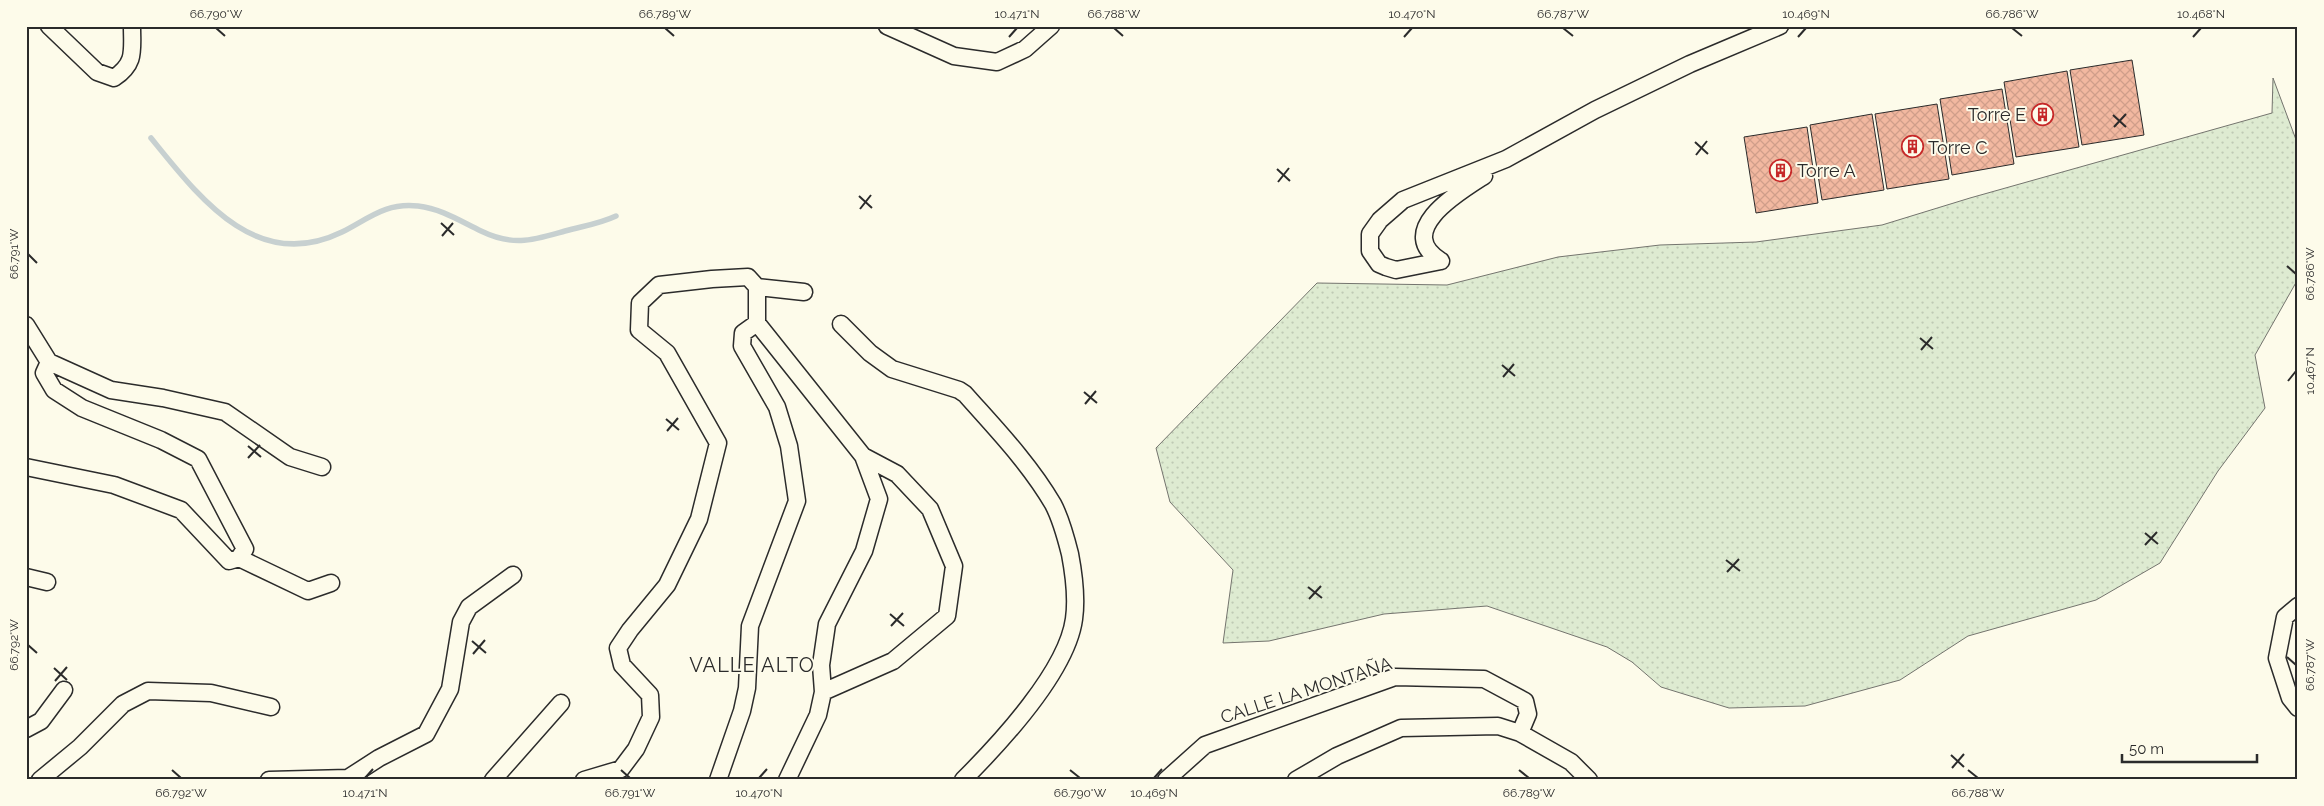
<svg xmlns="http://www.w3.org/2000/svg" width="2324" height="806" font-family="Raleway,sans-serif">
<style>
.grass{fill:url(#grass-dots);stroke:#74746e}
.lines{fill:none;stroke-linecap:round;stroke-linejoin:round}
.stream{stroke:#c7d0d0;stroke-width:5.5}
.building{fill:url(#building-cross-hatch);stroke:#2b2b2b}
.street-casing{stroke:#2b2b2b;stroke-width:19}
.street{stroke:#fdfbea;stroke-width:16}
.ticks{fill:none;stroke:#2b2b2b;stroke-width:2}
.labels{text-anchor:middle;dominant-baseline:central;stroke-width:4;stroke-linejoin:round;paint-order:stroke}
.poi-label{font-size:18px;fill:#2b2b2b;stroke:#fdfbea;text-anchor:start}
.street-label{font-size:18px;fill:#2b2b2b;stroke:#fdfbea}
.quarter-label{font-size:20px;letter-spacing:1px;fill:#2b2b2b;stroke:#fdfbea}
.neatline{fill:none;stroke:#2b2b2b;stroke-width:2}
.ticks-label{font-size:12px;text-anchor:middle;fill:#2b2b2b}
</style>
<defs>
<pattern id="grass-dots" width="8" height="8" patternUnits="userSpaceOnUse" patternTransform="scale(1.25)"><rect width="8" height="8" fill="#deebd1"/><path d="M2 2h.1M6 6h.1" fill="none" stroke="#bfcab4" stroke-width="1.8" stroke-linecap="round"/></pattern>
<pattern id="building-cross-hatch" width="8" height="8" patternUnits="userSpaceOnUse" patternTransform="scale(1.25)"><rect width="8" height="8" fill="#f2b8a0"/><path d="M0 0l8 8M0 8l8-8" fill="none" stroke="#d09e8a"/></pattern>
</defs>
<rect width="100%" height="100%" fill="#fdfbea"/>
<!-- grass -->
<path class="grass" d="M2273 78 2298 145V279L2255 355 2265 408 2218 471 2160 563 2096 600 1968 636 1900 680 1805 706 1729 708 1661 687 1632 662 1607 647 1487 606 1384 614 1269 641 1223 643 1233 570 1170 502 1156 448 1317 283 1447 285 1558 257 1660 245 1756 242 1882 225 1970 198 2272 113Z"/>
<g class="lines">
<!-- stream -->
<path class="stream" d="M151 138C199 197 256 274 342 232 368 219 386 202 418 206 442 209 460 221 481 231 514 247 533 240 565 231 583 226 599 224 616 216"/>
</g>
<!-- building -->
<path class="building" d="M2132 60 2144 135 2082 145 2070 70Z
M2067 71 2079 147 2016 157 2004 82Z
M2002 89 2014 164 1952 175 1940 99Z
M1937 104 1949 179 1887 189 1875 114Z
M1872 114 1884 190 1822 200 1810 125Z
M1807 127 1818 203 1756 213 1744 137Z"/>
<g class="lines">
<defs>
<path id="street" d="M49 26 97 72 114 78C136 63 132 51 132 26
M887 26 954 56 997 62 1025 49 1051 26
M1441 261 1396 270 1386 267 1379 264 1370 251V234L1380 220 1403 200 1506 159 1595 110 1690 64 1780 26
M1441 261C1393 231 1459 192 1484 176
M757 287V323L863 456 879 499 864 551 827 624 821 665 823 692 818 715 787 780
M757 287 804 292
M841 324 870 353 892 369 959 390 965 394C996 429 1029 463 1053 504 1061 519 1066 538 1070 554 1074 575 1077 598 1074 619 1067 671 1000 743 963 780
M26 325 49 362
M26 467 114 485 181 510 229 561 239 558 245 549 198 459 161 440 82 408 54 390 44 373 49 362 111 390 163 398 225 412 290 457 322 467
M239 558 308 591 331 583
M26 577 47 582
M2298 606 2285 617 2277 658 2290 698 2298 708
M823 692 893 661 947 616 954 566 930 509 897 474 863 456
M26 729 41 721 64 690
M40 780 80 747 123 704 148 691 211 693 271 707
M269 780 348 778 379 758 426 734 450 689 461 622 469 607 513 575
M493 780 561 703
M584 780 621 769 636 749 651 717 650 695 622 665 618 648 630 630 667 585 699 519 718 443 667 353 639 330 640 303 659 285 712 279 748 277 757 287
M718 780 742 711 747 688 750 626 797 501 789 446 777 407 742 346 743 333 757 323
M1166 780 1205 745 1395 677 1484 679 1525 701 1528 714 1520 733
M1296 780 1337 756 1401 728 1498 726 1520 733 1571 762 1589 780"/>
</defs>
<!-- street casing -->
<use href="#street" class="street-casing"/>
<!-- street -->
<use href="#street" class="street"/>
</g>
<!-- ticks -->
<path class="ticks" d="M216 28 225 36M665 28 674 36M1114 28 1123 36M1563 28 1573 36M2012 28 2022 36M1009 37 1017 28M1404 37 1412 28M1798 37 1806 28M2193 37 2201 28M2113 115 2126 127M2114 127 2126 114M1695 142 1708 154M1696 155 1707 141M1277 169 1290 181M1278 182 1289 168M859 196 872 208M860 209 871 195M441 223 454 235M442 236 453 223M28 254 37 263M2287 266 2296 274M1920 338 1933 349M1921 350 1932 337M1502 365 1515 376M1503 377 1514 364M2288 381 2296 371M1084 392 1097 403M1085 404 1096 391M666 419 679 430M667 431 678 418M248 446 261 457M248 458 260 445M2145 533 2158 544M2145 545 2157 532M1726 560 1740 571M1727 572 1739 559M1308 587 1322 598M1309 599 1321 586M890 614 904 626M891 626 903 613M472 641 486 653M28 645 37 653M473 654 485 640M2287 657 2296 665M54 668 67 680M55 681 67 667M1951 755 1964 767M1952 768 1964 754M172 770 181 778M621 770 630 778M1070 770 1080 778M1519 770 1529 778M1968 770 1978 778M365 778 373 769M759 778 767 769M1154 778 1162 769"/>
<!-- icons -->
<defs>
<symbol id="building-ring" viewBox="-11 -11 22 22"><circle r="9.5" fill="#fdfbea" stroke="#c62828" stroke-width="1.5"/><path d="M-4-6H4V6H1V3H-1V6H-4ZM-2.5-4.3h1.7v1.8h-1.7ZM.8-4.3h1.7v1.8H.8ZM-2.5-1h1.7V.8h-1.7ZM.8-1h1.7V.8H.8Z" fill="#c62828"/></symbol>
</defs>
<g fill-rule="evenodd">
<use href="#building-ring" x="2030" y="102" width="25" height="25"/>
<use href="#building-ring" x="1900" y="134" width="25" height="25"/>
<use href="#building-ring" x="1768" y="158" width="25" height="25"/>
</g>
<g class="labels">
<!-- poi labels -->
<g class="poi-label">
<text x="2026" y="114" text-anchor="end">Torre E</text>
<text x="1928" y="147">Torre C</text>
<text x="1797" y="170">Torre A</text>
</g>
<!-- street labels -->
<g class="street-label">
<text transform="translate(1306 690) rotate(-18)">CALLE LA MONTAÑA</text>
</g>
<!-- quarter labels -->
<g class="quarter-label">
<text x="752" y="665">VALLE ALTO</text>
</g>
</g>
<!-- border -->
<rect width="2324" height="806" fill="none" stroke="#fdfbea" stroke-width="55"/>
<!-- scale -->
<path d="M2122 754v8h135v-8" fill="none" stroke="#2b2b2b" stroke-width="2.5"/>
<text x="2129" y="754" font-size="15" fill="#2b2b2b" stroke="#fdfbea" stroke-width="4" paint-order="stroke">50 m</text>
<rect x="28" y="28" width="2268" height="750" class="neatline"/>
<g class="ticks-label">
<text x="216" y="18">66.790°W</text>
<text x="665" y="18">66.789°W</text>
<text x="1017" y="18">10.471°N</text>
<text x="1114" y="18">66.788°W</text>
<text x="1412" y="18">10.470°N</text>
<text x="1563" y="18">66.787°W</text>
<text x="1806" y="18">10.469°N</text>
<text x="2012" y="18">66.786°W</text>
<text x="2201" y="18">10.468°N</text>
<text transform="translate(14 254) rotate(-90)" y="4">66.791°W</text>
<text transform="translate(2310 274) rotate(-90)" y="4">66.786°W</text>
<text transform="translate(2310 371) rotate(-90)" y="4">10.467°N</text>
<text transform="translate(14 645) rotate(-90)" y="4">66.792°W</text>
<text transform="translate(2310 665) rotate(-90)" y="4">66.787°W</text>
<text x="181" y="797">66.792°W</text>
<text x="365" y="797">10.471°N</text>
<text x="630" y="797">66.791°W</text>
<text x="759" y="797">10.470°N</text>
<text x="1080" y="797">66.790°W</text>
<text x="1154" y="797">10.469°N</text>
<text x="1529" y="797">66.789°W</text>
<text x="1978" y="797">66.788°W</text>
</g>
</svg>
